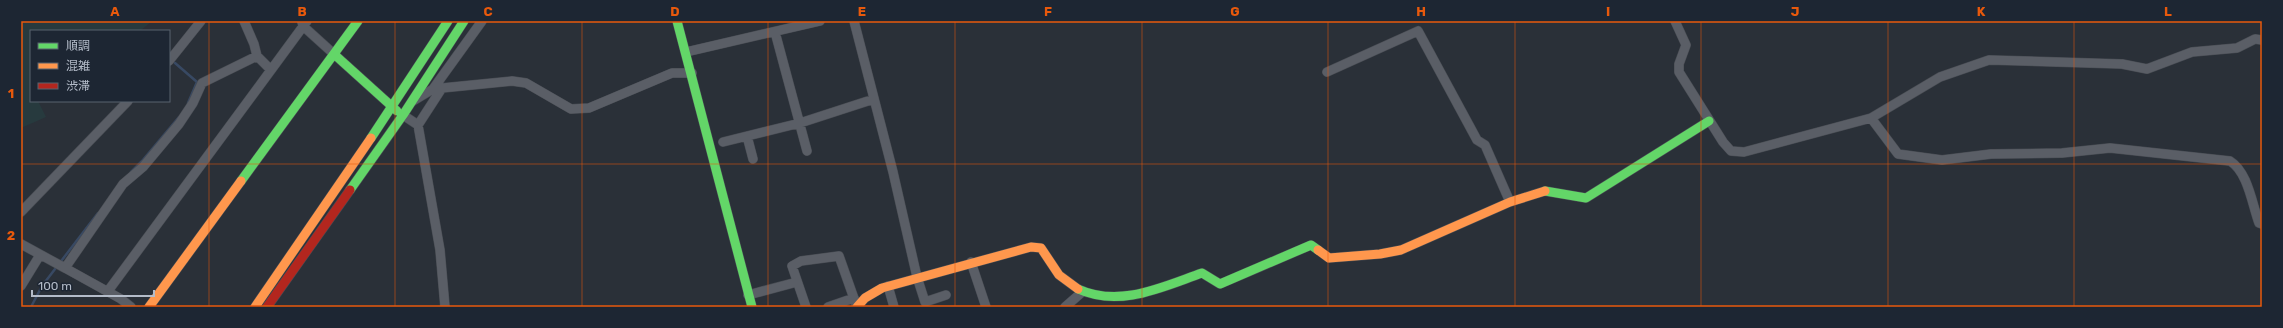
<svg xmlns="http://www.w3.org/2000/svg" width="2283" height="328" font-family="Rubik,'Noto Sans JP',sans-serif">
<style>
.green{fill:#273a3e}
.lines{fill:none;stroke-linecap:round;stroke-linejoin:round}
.stream{stroke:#384963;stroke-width:2.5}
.street-casing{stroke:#484c53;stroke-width:10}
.fast-casing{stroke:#484c53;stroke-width:10}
.slow-casing{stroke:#484c53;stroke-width:10}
.jam-casing{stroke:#484c53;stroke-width:10}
.street{stroke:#5a5e66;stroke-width:9}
.fast{stroke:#63d668;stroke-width:9}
.slow{stroke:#ff974d;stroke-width:9}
.jam{stroke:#b3261e;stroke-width:9}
.grid{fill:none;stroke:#e8590c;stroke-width:1;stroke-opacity:0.55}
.neatline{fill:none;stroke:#e8590c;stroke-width:1.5}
.grid-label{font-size:13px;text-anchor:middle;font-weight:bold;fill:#e8590c}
</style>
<rect width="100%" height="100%" fill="#2a3038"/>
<!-- green -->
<path class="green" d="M21 21H152L140 31H31V101H38L46 117 21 128Z"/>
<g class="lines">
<!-- stream -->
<path class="stream" d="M175 63 197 82 188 103
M131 172 142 161 179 117
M31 307 42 286 98 213"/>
<defs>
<path id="street" d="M244 21 254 44 257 56
M854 21 893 172 917 277 925 302 946 295
M1675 21 1686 45 1679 64V72L1723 142 1731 151 1744 152 1871 118 1940 77 1989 60 2122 64 2147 69 2192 52 2237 48 2255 39 2262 40
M302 22 303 26 335 55
M775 32 807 151
M686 52 820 21
M169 61 201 21
M1327 72 1418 31 1477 140 1485 145 1510 202
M413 101 433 89 482 21
M403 115 418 125 442 88 512 81 526 83 571 109 589 108 672 73H692
M1871 118 1898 154 1942 160 1991 154 2062 153 2110 148 2230 161C2248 172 2252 204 2259 223L2262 224
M418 125 440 250 445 307
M747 136 753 159
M723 142 800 123 874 99
M21 212 128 101
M21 244 65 268
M971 262 986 307
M21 286 40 255
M888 286 894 307
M108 291 271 70
M748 295 797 282
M131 307 121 299 65 268 123 184 143 167 179 124 193 103 202 83 257 56 271 70 307 21
M806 307 792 266 801 261 839 256 857 307
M828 307 854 298
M1065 307 1081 293"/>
<path id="fast" d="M677 21 752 307
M335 55 397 111
M371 138 448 21
M241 181 358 21
M350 190 403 115 464 21
M1545 191 1586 198 1709 121
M1078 289C1120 308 1162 287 1202 273L1220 284 1311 245 1318 250"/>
<path id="slow" d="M1318 250 1329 258 1380 254 1401 250 1510 202 1545 191
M149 307 241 181
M255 307 371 138
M857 307 865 298 882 288 1031 247 1041 248 1059 275 1078 289"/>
<path id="jam" d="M267 307 350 190"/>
</defs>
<!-- street casing -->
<use href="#street" class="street-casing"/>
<!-- fast casing -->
<use href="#fast" class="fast-casing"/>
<!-- slow casing -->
<use href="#slow" class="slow-casing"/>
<!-- jam casing -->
<use href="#jam" class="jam-casing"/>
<!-- street -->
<use href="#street" class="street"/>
<!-- fast -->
<use href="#fast" class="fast"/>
<!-- slow -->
<use href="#slow" class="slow"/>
<!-- jam -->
<use href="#jam" class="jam"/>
</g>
<!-- grid -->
<path class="grid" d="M209 21V307M395 21V307M582 21V307M768 21V307M955 21V307M1142 21V307M1328 21V307M1515 21V307M1701 21V307M1888 21V307M2074 21V307M21 164H2262"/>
<!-- border -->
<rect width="2283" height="328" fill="none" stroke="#1d2633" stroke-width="44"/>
<!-- legend -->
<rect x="30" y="30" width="140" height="72" fill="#1d2633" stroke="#59626f"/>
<rect x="38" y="43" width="20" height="6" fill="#63d668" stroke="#59626f"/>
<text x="66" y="50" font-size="12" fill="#b4bcc9">順調</text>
<rect x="38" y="63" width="20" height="6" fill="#ff974d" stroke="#59626f"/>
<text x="66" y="70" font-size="12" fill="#b4bcc9">混雑</text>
<rect x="38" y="83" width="20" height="6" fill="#b3261e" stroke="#59626f"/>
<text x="66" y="90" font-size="12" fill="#b4bcc9">渋滞</text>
<!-- scale -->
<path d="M32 290v6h122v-6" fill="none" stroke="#b4bcc9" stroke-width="2"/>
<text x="38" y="290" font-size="12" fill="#b4bcc9" stroke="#1d2633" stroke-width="3" paint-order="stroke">100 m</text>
<rect x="22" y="22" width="2239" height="284" class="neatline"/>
<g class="grid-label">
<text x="115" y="16">A</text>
<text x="302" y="16">B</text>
<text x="488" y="16">C</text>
<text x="675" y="16">D</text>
<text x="862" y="16">E</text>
<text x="1048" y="16">F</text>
<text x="1235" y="16">G</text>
<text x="1421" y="16">H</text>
<text x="1608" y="16">I</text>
<text x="1795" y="16">J</text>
<text x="1981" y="16">K</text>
<text x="2168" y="16">L</text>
<text x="11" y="98">1</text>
<text x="11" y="240">2</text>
</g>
</svg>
